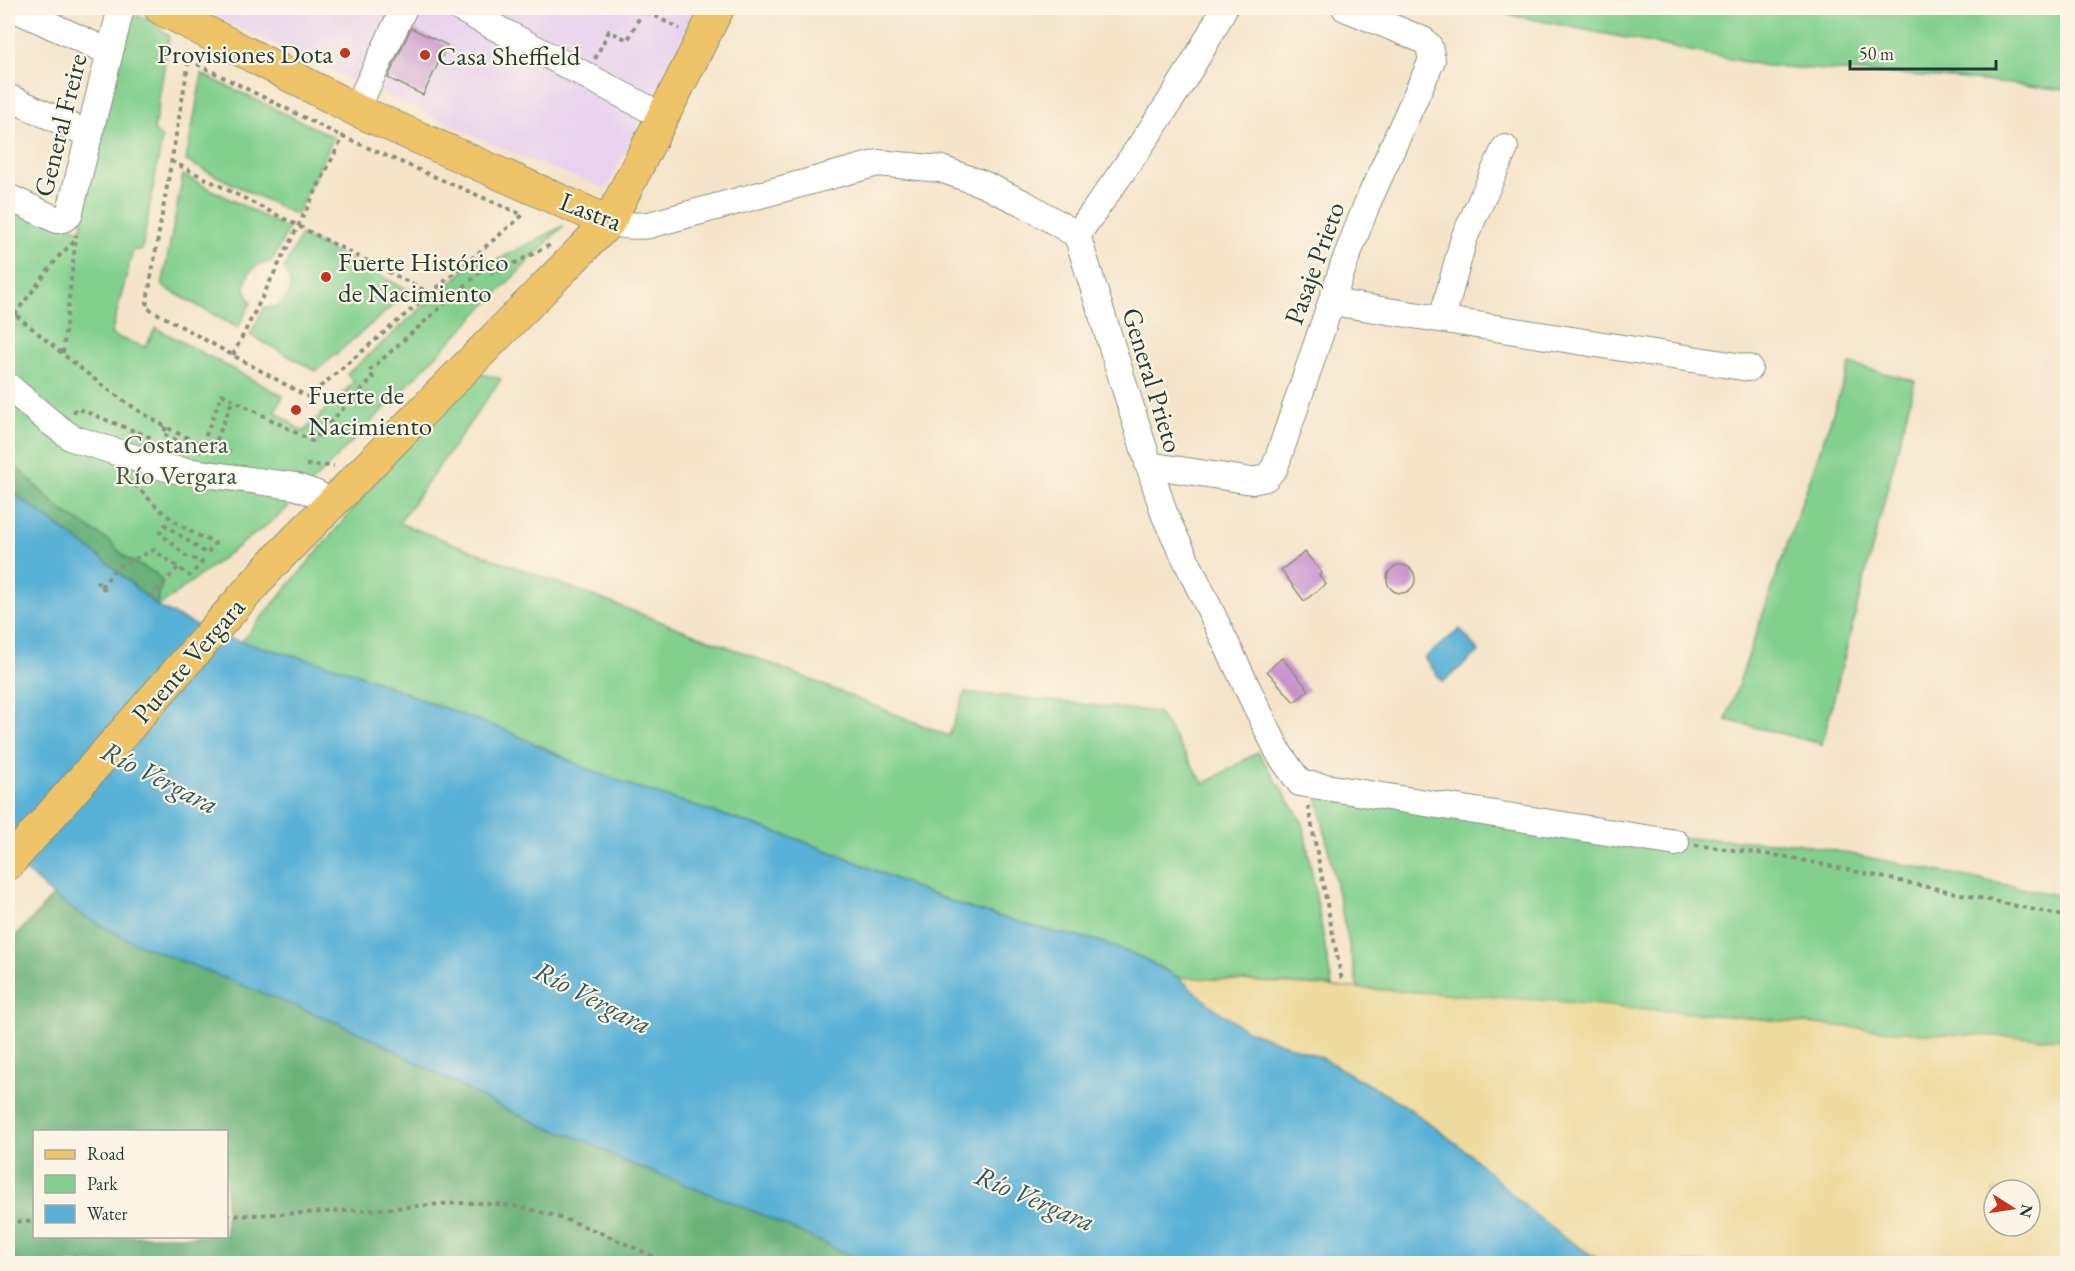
<svg xmlns="http://www.w3.org/2000/svg" width="2075" height="1271" font-family="'EB Garamond',serif">
<style>
.built{fill:#e8d2ee}
.green{fill:#83d08e;stroke:#518661;stroke-width:1.5}
.forest{fill:#6ab279;stroke:#447856;stroke-width:1.5;fill-rule:evenodd}
.sand{fill:#eeda9e;stroke:#868c69;stroke-width:1.5;fill-rule:evenodd}
.water{fill:#59b1d6;stroke:#3c7785;stroke-width:1.5}
.building{fill:#c792cd}
.lines{fill:none;stroke-linecap:round;stroke-linejoin:round}
.minor-casing{stroke:#8a907e;stroke-width:28}
.major-casing{stroke:#8a907e;stroke-width:34}
.path{stroke:#8a907e;stroke-width:4;stroke-dasharray:4.5 4.5;stroke-linecap:butt}
.minor{stroke:#fff;stroke-width:26}
.major{stroke:#efc469;stroke-width:32}
.poi-dot{fill:#c8321e;stroke:#fcf5e5;stroke-width:2}
.labels{text-anchor:middle;dominant-baseline:central;stroke-width:4.5;stroke-linejoin:round;paint-order:stroke}
.poi-label{font-size:27px;fill:#1f3d34;stroke:#fcf5e5;text-anchor:start}
.street-label{font-size:27px;fill:#1f3d34;stroke:#fcf5e5}
.park-label{font-size:27px;fill:#335a46;stroke:#fcf5e5}
.water-label{font-size:28px;font-style:italic;fill:#2e5a5c;stroke:#fcf5e5}
</style>
<rect width="100%" height="100%" fill="#fcf5e5"/>
<filter id="ink" filterUnits="userSpaceOnUse"><feTurbulence type="fractalNoise" baseFrequency=".0167" numOctaves="2"/><feDisplacementMap in="SourceGraphic" scale="12" xChannelSelector="R" yChannelSelector="G"/><feConvolveMatrix kernelMatrix="1 2 1 2 8 2 1 2 1" color-interpolation-filters="sRGB"/></filter>
<filter id="wash" filterUnits="userSpaceOnUse"><feTurbulence type="fractalNoise" baseFrequency=".008" numOctaves="4" result="noise"/><feDisplacementMap in="SourceGraphic" scale="24" xChannelSelector="R" yChannelSelector="G"/><feGaussianBlur stdDeviation="1.35" result="paint"/><feColorMatrix in="noise" values="0 0 0 0 0 0 0 0 0 0 0 0 0 0 0 0 0 1.4 0 .05"/><feComposite in="paint" operator="in"/></filter>
<g filter="url(#wash)">
<rect width="100%" height="100%" fill="#f5e4c9"/>
<!-- built -->
<path class="built" d="M195 8H697L607 189 517 155Z"/>
<!-- green -->
<path class="green" d="M1476 8H2067V90L1954 78 1766 66Z
M137 16 148 18 169 36 154 131 162 138 142 250H133L111 335 145 347 156 328 283 396 275 411 303 432 354 382 347 374 481 256 492 263 563 226 281 514 158 607 157 601 161 588V580L155 573 126 558 109 541 62 511 8 459V195L81 231 97 148 127 28 132 18Z
M202 74 334 137 296 215 186 161Z
M183 175 288 229 272 262C249 262 238 283 251 302L238 328 162 286Z
M301 235 410 291 316 371 250 335 264 308C287 308 298 287 284 269Z
M1850 364 1915 381 1822 744 1726 720Z
M481 374 501 379 399 523 747 654 949 736 965 692 1158 712 1204 784 1258 752 1303 823 1332 986 1178 977 1143 958 1096 940 1054 932 969 908 923 891 842 856 797 839 633 786 583 767 545 748 351 671 241 642 455 388Z
M1313 777 1685 838 1796 843 2067 897V1039L1914 1033 1647 1009 1358 988Z"/>
<!-- forest -->
<path class="forest" d="M8 459 62 511 109 541 126 558 155 573 161 580V588L157 601 158 607 108 563 8 489Z
M53 896 85 917 131 941 338 1023 381 1043 469 1091 508 1110 543 1126 585 1140 621 1160 744 1207 868 1263H8V944ZM34 1132H226V1236H34Z"/>
<!-- sand -->
<path class="sand" d="M1178 977 1554 1001 1914 1033 2067 1039V1263H1604L1562 1236 1528 1209 1465 1150 1404 1105 1322 1058 1244 1029 1209 1004ZM1994 1190H2030V1226H1994Z"/>
<!-- water -->
<path class="water" d="M8 489 108 563 158 607 214 634 351 671 430 703 508 731 583 767 633 786 797 839 842 856 923 891 969 908 1054 932 1096 940 1143 958 1178 977 1209 1004 1244 1029 1322 1058 1404 1105 1465 1150 1528 1209 1562 1236 1604 1263H868L744 1207 621 1160 585 1140 543 1126 508 1110 469 1091 381 1043 338 1023 131 941 85 917 53 896 8 854Z
M1460 629 1479 652 1443 682 1424 658Z"/>
<g id="blocks">
<!-- building -->
<path class="building" d="M411 28 447 45 423 95 388 78Z
M1305 552 1322 573 1319 575 1326 584 1304 601 1281 570Z
M1387 579a14 14 0 1 1 28 0a14 14 0 1 1-28 0Z
M1282 658 1309 690 1294 702 1267 671Z"/>
</g>
</g>
<g filter="url(#ink)">
<use href="#blocks" fill-opacity="0" stroke="#8a907e" stroke-width="1.5"/>
<g class="lines">
<defs>
<path id="minor" d="M13 8 109 52
M459 8 662 116
M8 97 90 135
M356 110 404 8
M8 197 57 220 63 219 69 215 121 8
M609 222C623 226 634 227 649 225L878 163 941 169 983 184 1027 205 1077 235
M1077 235 1165 516 1267 729 1280 755 1300 783 1676 843
M1077 235C1130 161 1183 89 1224 8
M1331 302 1749 368
M1442 319 1464 238 1505 148
M8 386 49 421 72 438 170 469 294 486 317 494 330 505
M1148 465 1252 481 1266 478 1275 467 1344 264 1367 204 1432 60 1429 46 1423 40 1345 8"/>
<path id="major" d="M160 8 356 110 609 222
M8 864 272 564 609 222 718 8"/>
</defs>
<!-- minor casing -->
<use href="#minor" class="minor-casing"/>
<!-- major casing -->
<use href="#major" class="major-casing"/>
<!-- path -->
<path class="path" d="M595 59 609 31 628 40 643 10 680 29
M189 60 343 137 523 215 308 397 146 307Z
M171 161 430 293
M8 300 15 314C74 363 157 438 233 453
M8 321 15 314 60 255 75 241
M63 353 76 235
M233 355 344 135
M74 413 76 408 152 438
M166 427 163 434 187 445 185 449
M213 449 233 399
M199 453 222 394 312 441 373 378 369 371 486 267 494 274 550 245
M306 465 334 466
M96 581 107 592
M101 587 117 567 154 550 190 576 202 562 186 556 160 533 165 525 207 554 215 543C195 535 175 523 158 508 147 498 140 487 126 480
M151 598 178 567
M1308 806 1342 981
M1695 845 1788 857 2068 917
M226 1216C278 1214 330 1212 381 1209 425 1206 468 1199 512 1206 568 1215 619 1241 670 1264
M8 1222 34 1221"/>
<!-- minor -->
<use href="#minor" class="minor"/>
<!-- major -->
<use href="#major" class="major"/>
</g>
</g>
<!-- markers -->
<g class="poi-dot">
<circle cx="345" cy="53" r="6"/>
<circle cx="425" cy="55" r="6"/>
<circle cx="326" cy="277" r="6"/>
<circle cx="296" cy="410" r="6"/>
</g>
<g class="labels">
<!-- poi labels -->
<g class="poi-label">
<text x="333" y="53" text-anchor="end">Provisiones Dota</text>
<text x="437" y="55">Casa Sheffield</text>
<text x="338" y="261">Fuerte Histórico<tspan x="338" dy="31">de Nacimiento</tspan></text>
<text x="308" y="394">Fuerte de<tspan x="308" dy="31">Nacimiento</tspan></text>
</g>
<!-- street labels -->
<g class="street-label">
<text transform="translate(60 125) rotate(-76)">General Freire</text>
<text transform="translate(591 211) rotate(21)">Lastra</text>
<text transform="translate(1314 263) rotate(-70)">Pasaje Prieto</text>
<text transform="translate(1153 380) rotate(73)">General Prieto</text>
<text transform="translate(188 660) rotate(-49)">Puente Vergara</text>
</g>
<!-- park labels -->
<g class="park-label">
<text x="176" y="443">Costanera<tspan x="176" dy="31">Río Vergara</tspan></text>
</g>
<!-- water labels -->
<g class="water-label">
<text transform="translate(160 777) rotate(27)">Río Vergara</text>
<text transform="translate(593 997) rotate(27)">Río Vergara</text>
<text transform="translate(1035 1198) rotate(23)">Río Vergara</text>
</g>
</g>
<!-- margin -->
<rect width="2075" height="1271" fill="none" stroke="#fcf5e5" stroke-width="30"/>
<!-- legend -->
<rect x="33" y="1130" width="195" height="108" fill="#fcf5e5" stroke="#a4ab9e" stroke-width="1.5"/>
<rect x="45" y="1150" width="30" height="9" fill="#efc469" stroke="#a4ab9e" stroke-width="1.5"/>
<text x="87" y="1160" font-size="18" fill="#1f3d34">Road</text>
<rect x="45" y="1175" width="30" height="18" fill="#83d08e" stroke="#a4ab9e" stroke-width="1.5"/>
<text x="87" y="1190" font-size="18" fill="#1f3d34">Park</text>
<rect x="45" y="1205" width="30" height="18" fill="#59b1d6" stroke="#a4ab9e" stroke-width="1.5"/>
<text x="87" y="1220" font-size="18" fill="#1f3d34">Water</text>
<!-- north arrow -->
<g transform="translate(2012 1208) rotate(102)"><circle r="28" fill="#fcf5e5" stroke="#a4ab9e" stroke-width="1.5"/>
<path d="M0-4.5L10 22L0 15L-10 22Z" fill="#c8321e"/>
<text y="-9" font-size="16" font-weight="bold" text-anchor="middle" fill="#1f3d34">N</text>
</g>
<!-- scale -->
<path d="M1850 60v9h146v-9" fill="none" stroke="#1f3d34" stroke-width="3"/>
<text x="1859" y="60" font-size="18" fill="#1f3d34" stroke="#fcf5e5" stroke-width="4.5" paint-order="stroke">50 m</text>
</svg>
